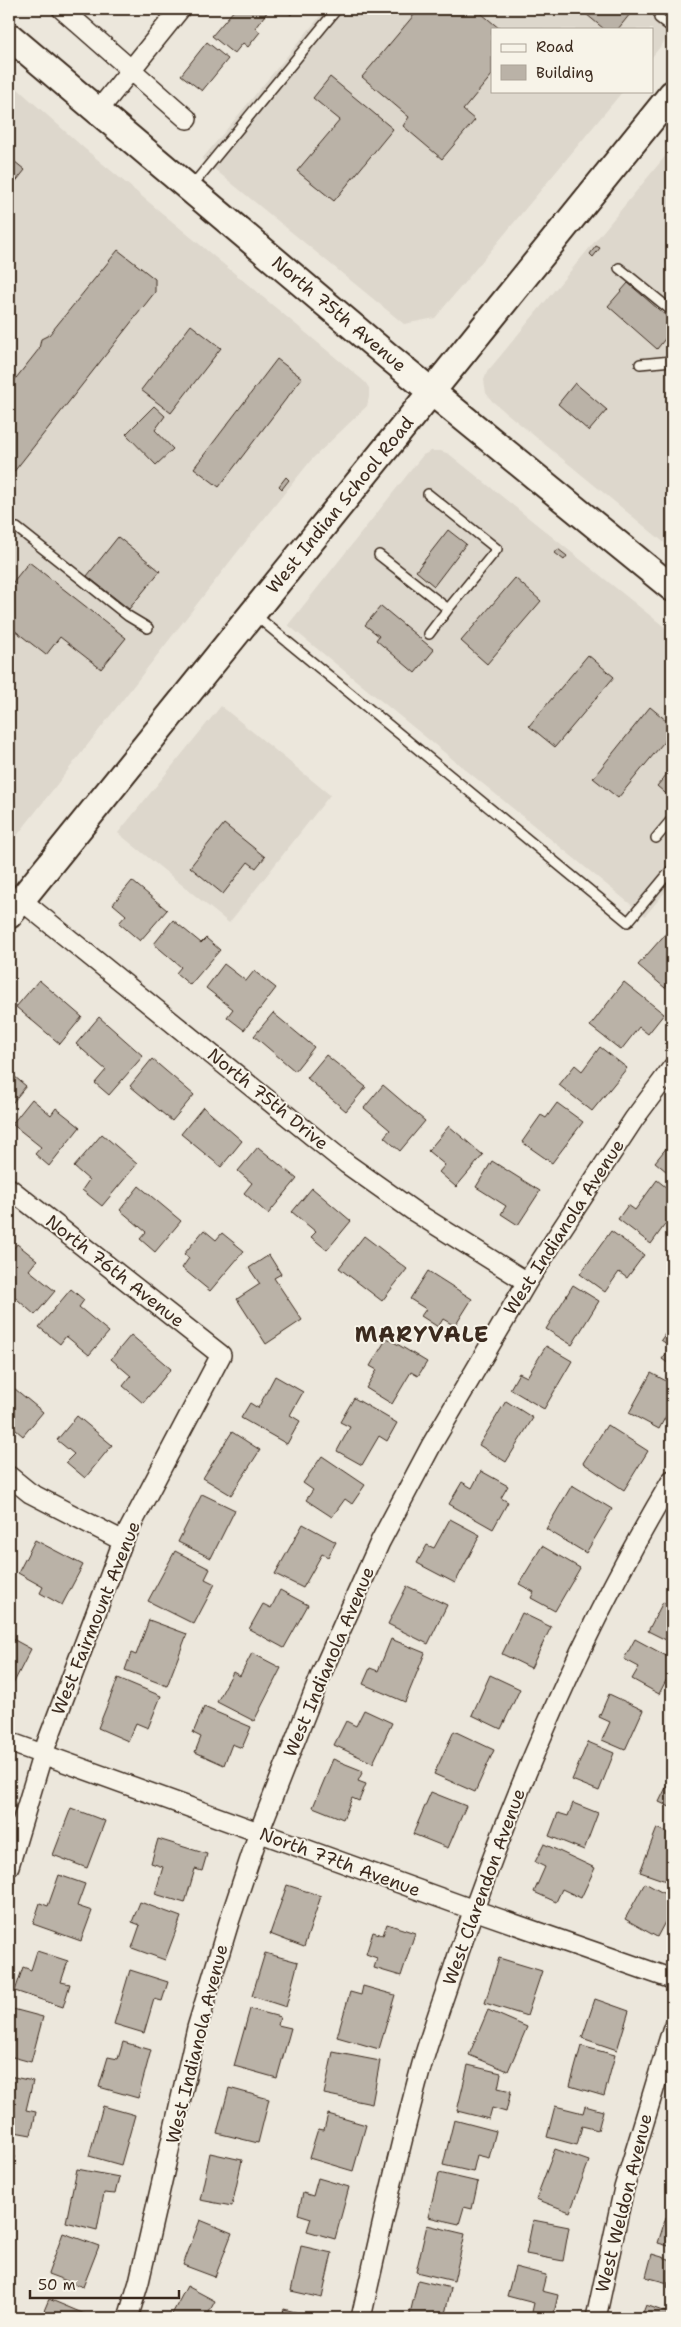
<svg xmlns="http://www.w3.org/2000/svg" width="681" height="2327" font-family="'Shantell Sans',sans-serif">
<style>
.built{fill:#ddd7cc}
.building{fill:#bab2a7;stroke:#3b2a1e}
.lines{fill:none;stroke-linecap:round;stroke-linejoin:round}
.service-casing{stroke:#3b2a1e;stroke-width:12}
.minor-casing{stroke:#3b2a1e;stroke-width:22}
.secondary-casing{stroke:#3b2a1e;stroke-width:30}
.service{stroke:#f7f3e8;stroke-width:9}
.minor{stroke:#f7f3e8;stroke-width:19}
.secondary{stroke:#f7f3e8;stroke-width:26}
.labels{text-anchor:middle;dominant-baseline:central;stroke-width:4;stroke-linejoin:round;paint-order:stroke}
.street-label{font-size:18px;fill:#3b2a1e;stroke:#f7f3e8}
.district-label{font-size:22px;font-weight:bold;letter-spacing:1px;fill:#3b2a1e;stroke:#f7f3e8}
</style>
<rect width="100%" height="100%" fill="#ece7dc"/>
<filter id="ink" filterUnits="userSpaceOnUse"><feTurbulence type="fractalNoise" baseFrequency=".02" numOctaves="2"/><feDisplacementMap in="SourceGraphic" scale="10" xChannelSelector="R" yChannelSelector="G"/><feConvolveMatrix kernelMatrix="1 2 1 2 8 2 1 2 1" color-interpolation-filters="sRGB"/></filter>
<g filter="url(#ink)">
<!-- built -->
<path class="built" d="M326 9H672V32L652 57V29H492V91H623L435 318 404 324 202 159Z
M9 81 85 149 365 382 369 388V397L367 406 312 459 239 550 9 846Z
M672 148V549L492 401 486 393 484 380 487 372Z
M431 451H441L449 454 672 633V884L645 916 288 625 423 455Z
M221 706 330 795 229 923 118 833Z"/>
<!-- building -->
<path class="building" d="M235 9H266L268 11 255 28 260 32 248 47 243 43 234 54 212 36Z
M284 9H296L291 15Z
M419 9H476L500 29H492V75L463 110 475 120 442 159 403 126 409 117 362 77Z
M580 9H634L618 29H604Z
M207 42 228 59 202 91 181 75Z
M330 77 393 129 334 201 297 171 340 120 313 98Z
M9 157 25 170 9 190Z
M596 246 600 248 593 257 590 254Z
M118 250 155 279V292L9 478V387L39 349 41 339 49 335Z
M628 283 672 321V330L657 349 608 306Z
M191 325 221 348 171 413 141 390Z
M277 359 302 378 219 487 194 468Z
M575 383 607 410 589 431 558 404Z
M154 406 165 416 155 430 173 449 156 465 126 434Z
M286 477 289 480 282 489 279 486Z
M448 530 466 544 434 586 416 571Z
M118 537 160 571 129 609 87 576Z
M558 549 567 556 564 560 555 553Z
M29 562 126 638 101 669 60 637 46 655 9 626V587Z
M515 578 541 601 487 664 461 641Z
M381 606 434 650 415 673 376 640 379 636 365 625Z
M588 655 614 677 555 747 529 726Z
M650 707 672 725V732L618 798 593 778Z
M672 768V799L657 786Z
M224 824 265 857 256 868 248 862 223 894 190 867Z
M132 881 167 910 140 941 119 923 126 915 113 904Z
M173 920 201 943 206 938 220 950 190 985 176 973 181 967 154 944Z
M668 931 672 935V979L665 988 638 965Z
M224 964 246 981 254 971 276 988 244 1030 227 1017 233 1009 206 988Z
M39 980 82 1017 60 1044 16 1007Z
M624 982 664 1014 648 1034 639 1027 621 1050 590 1026Z
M273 1013 314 1047 295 1071 254 1036Z
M99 1017 143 1056 109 1095 95 1083 106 1070 76 1044Z
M600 1047 627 1068 592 1111 559 1085 575 1065 582 1071Z
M326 1055 366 1087 346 1111 307 1078Z
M152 1059 194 1095 172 1121 130 1086Z
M9 1072 26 1086 9 1107Z
M383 1085 425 1121 400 1151 384 1137 390 1130 364 1108Z
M32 1099 51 1115 56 1108 80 1127 49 1166 35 1154 41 1147 12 1124Z
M557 1103 583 1122 552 1163 522 1142 541 1115 546 1118Z
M203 1107 242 1141 221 1167 181 1134Z
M449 1126 483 1155 456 1187 439 1172 445 1165 428 1151Z
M102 1134 137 1164 102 1206 82 1190 89 1180 74 1167Z
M672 1141V1176L655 1162Z
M258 1147 297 1179 268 1214 244 1193 252 1183 238 1171Z
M492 1161 540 1191 518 1225 501 1214 506 1206 476 1187Z
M657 1180 672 1192V1215L651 1244 618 1219 628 1205 635 1210Z
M139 1186 181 1221 155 1252 140 1239 146 1232 120 1210Z
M312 1188 351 1221 327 1250 311 1237 316 1232 292 1212Z
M204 1230 216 1240 222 1233 244 1251 210 1291 182 1268 189 1258 184 1254Z
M611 1231 644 1255 627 1278 619 1272 605 1292 580 1274Z
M364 1236 407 1269 382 1301 339 1268Z
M17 1244 37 1260 29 1270 55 1291 35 1315 9 1292V1254Z
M269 1255 281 1274 274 1278 302 1320 266 1344 237 1299 260 1284 249 1268Z
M428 1271 472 1299 455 1326 443 1319 438 1327 421 1316 426 1309 410 1299Z
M573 1285 599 1301 572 1345 546 1329Z
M71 1289 84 1300 79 1307 109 1332 89 1355 66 1336 60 1344 39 1327Z
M672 1324V1366L662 1359 671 1347 661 1340Z
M131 1335 171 1369 143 1403 123 1386 131 1376 111 1359Z
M387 1338 427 1362 418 1376 411 1372 392 1404 366 1388 377 1370 370 1366Z
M546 1346 572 1361 544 1409 510 1389 519 1373 527 1377Z
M651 1373 672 1384V1405L659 1429 629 1413Z
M275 1376 303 1392 290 1415 300 1421 287 1444 241 1418 250 1403 258 1408Z
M9 1384 43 1412 23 1436 9 1424Z
M354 1398 397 1423 387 1441 379 1436 362 1465 337 1451 350 1427 340 1422Z
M506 1401 533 1418 506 1462 479 1445Z
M77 1416 112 1445 85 1478 66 1462 74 1454 57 1440Z
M607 1425 648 1451 624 1490 583 1463Z
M232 1432 260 1450 231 1495 203 1478Z
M322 1456 365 1485 352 1504 345 1499 332 1517 306 1500 313 1490 303 1483Z
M481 1471 508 1486 501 1498 508 1502 493 1529 449 1504 462 1482 472 1488Z
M572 1485 612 1509 586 1553 546 1529Z
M202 1494 235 1510 211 1558 178 1542Z
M450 1519 480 1535 455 1583 417 1563 427 1545 434 1548Z
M303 1524 336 1542 328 1557 322 1554 303 1588 275 1574Z
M35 1540 83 1565 62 1605 40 1593 43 1587 18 1573Z
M542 1546 580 1568 555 1611 531 1598 534 1592 519 1584Z
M175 1551 210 1569 205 1579 215 1584 194 1624 148 1601Z
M407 1586 447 1605 428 1644 388 1624Z
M280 1590 308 1605 284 1648 249 1629 263 1604 271 1608Z
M663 1602 672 1607V1643L648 1631Z
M522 1613 551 1627 531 1668 502 1654Z
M149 1620 187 1634 167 1686 125 1670 131 1653 136 1655Z
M9 1637 31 1649 9 1692Z
M391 1639 425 1653 405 1702 363 1684 370 1668 378 1671Z
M635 1639 672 1659V1669L659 1694 632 1679 639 1667 624 1659Z
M252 1653 281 1668 254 1721 217 1702 233 1672 240 1676Z
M490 1675 520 1689 501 1729 472 1715Z
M118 1678 161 1696 148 1728 136 1723 128 1741 98 1728Z
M609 1694 643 1710 625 1750 602 1740 610 1722 599 1717Z
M204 1707 251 1727 242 1748 232 1744 224 1765 195 1752 201 1737 193 1733Z
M364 1710 392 1723 373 1763 334 1745 346 1721 356 1726Z
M454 1731 494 1750 475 1792 434 1774Z
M588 1742 614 1753 599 1791 572 1780Z
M333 1759 363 1771 358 1781 366 1784 359 1801 352 1798 343 1819 313 1807Z
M671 1777 672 1778V1808L659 1802Z
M431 1792 466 1806 448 1848 413 1834Z
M573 1803 598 1813 584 1850 549 1836 558 1813 568 1816Z
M71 1808 105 1821 87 1868 53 1855Z
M657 1828 672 1834V1866L666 1881 640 1872Z
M158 1839 207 1854 202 1871 195 1869 185 1903 155 1894 163 1867 151 1863Z
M544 1844 595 1868 581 1898 562 1889 556 1902 534 1892 545 1867 535 1862Z
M59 1875 85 1884 77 1906 92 1911 81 1941 33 1924 40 1903 48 1906Z
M645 1883 672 1898V1909L657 1937 625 1919Z
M287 1885 321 1896 304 1947 270 1934Z
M140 1902 181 1917 165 1960 132 1948 140 1925 132 1922Z
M387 1924 415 1933 401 1976 374 1968 377 1958 366 1954 373 1932 383 1935Z
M37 1951 68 1961 61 1982 70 1984 63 2007 15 1991 23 1967 31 1970Z
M265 1953 298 1962 286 2007 252 1996Z
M499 1958 542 1971 527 2016 485 2003Z
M130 1970 168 1982 162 2001 154 1999 144 2033 114 2024Z
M363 1986 395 1995 379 2049 337 2037 350 1992 361 1995Z
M595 1999 629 2011 617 2050 582 2038Z
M13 2009 43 2017 31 2062 9 2056V2024Z
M250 2009 280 2017 278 2025 291 2028 277 2078 234 2066Z
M488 2010 527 2027 508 2071 469 2055Z
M123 2042 151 2050 138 2098 99 2087 108 2057 118 2059Z
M581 2046 615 2055 604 2096 570 2086Z
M333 2052 380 2061 372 2104 324 2094Z
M468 2065 501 2073 498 2088 511 2091 506 2112 492 2108 489 2119 457 2111Z
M9 2076 33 2081 26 2110 36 2112 31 2135 9 2131Z
M229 2088 269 2099 258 2143 217 2133Z
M103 2106 135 2115 121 2165 89 2156Z
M555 2106 583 2113 585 2106 603 2111 598 2130 582 2126 577 2145 547 2137Z
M328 2114 366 2125 353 2171 309 2158 318 2129 324 2130Z
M454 2120 496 2131 489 2158 477 2155 473 2172 443 2165Z
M555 2149 589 2161 570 2212 536 2199Z
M210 2153 242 2160 232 2206 200 2200Z
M9 2155 15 2157 9 2187Z
M77 2169 119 2177 115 2194 104 2193 97 2230 66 2222Z
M439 2173 478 2182 472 2209 464 2207 459 2224 428 2217Z
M318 2178 349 2187 335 2239 307 2231 311 2218 298 2214 303 2193 313 2196Z
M666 2217 672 2219V2247L658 2243Z
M200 2220 232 2233 215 2277 183 2265Z
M533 2220 569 2227 563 2261 526 2254Z
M427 2225 465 2234 454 2281 416 2272Z
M63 2233 99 2246 83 2287 48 2274Z
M301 2246 332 2253 322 2298 291 2291Z
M652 2254 672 2260V2289L667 2287 668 2283 646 2277Z
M515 2267 546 2275 542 2291 558 2295 553 2318 532 2312 534 2303 507 2296Z
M418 2280 451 2288 444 2318H409Z
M187 2286 215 2301 206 2318H170Z
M49 2299 87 2315 85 2318H41Z
M646 2305 668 2313 669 2309 672 2310V2318H641Z
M284 2309 317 2318H281Z"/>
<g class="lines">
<defs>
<path id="service" d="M659 18 672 28
M191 187 337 9
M619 268 672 311
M640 364 672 361
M17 528 128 616 148 628
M379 555 448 609 497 549 428 494
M255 615 628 922 672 869
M429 634 448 609
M656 838 672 819"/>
<path id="minor" d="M62 9 187 119
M97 112 180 9
M21 900 347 1164 415 1212 527 1282
M9 1188 221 1355 123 1541 42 1756 9 1866
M9 1476 30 1493 123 1541
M9 1742 474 1910 672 1979
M128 2318 139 2282 197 2028 229 1922 259 1832 322 1672 380 1542 432 1444 527 1282 634 1119 672 1068
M361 2318C380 2233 399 2147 422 2064 433 2026 447 1989 459 1952 515 1788 583 1628 672 1480
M596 2318 624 2188 672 2030"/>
<path id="secondary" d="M9 36 389 357 672 588
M9 915 672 94"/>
</defs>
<!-- service casing -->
<use href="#service" class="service-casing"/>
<!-- minor casing -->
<use href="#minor" class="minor-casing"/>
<!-- secondary casing -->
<use href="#secondary" class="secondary-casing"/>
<!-- service -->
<use href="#service" class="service"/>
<!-- minor -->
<use href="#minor" class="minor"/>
<!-- secondary -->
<use href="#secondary" class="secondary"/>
</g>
</g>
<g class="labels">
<!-- street labels -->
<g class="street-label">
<text transform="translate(339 314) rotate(40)">North 75th Avenue</text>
<text transform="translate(340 505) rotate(-51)">West Indian School Road</text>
<text transform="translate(268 1099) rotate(39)">North 75th Drive</text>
<text transform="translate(564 1227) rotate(-57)">West Indianola Avenue</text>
<text transform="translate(115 1271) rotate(38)">North 76th Avenue</text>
<text transform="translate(96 1618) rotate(-68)">West Fairmount Avenue</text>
<text transform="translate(329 1662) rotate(-67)">West Indianola Avenue</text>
<text transform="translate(340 1862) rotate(20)">North 77th Avenue</text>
<text transform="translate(484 1887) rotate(-70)">West Clarendon Avenue</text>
<text transform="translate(197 2044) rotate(-76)">West Indianola Avenue</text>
<text transform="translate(624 2203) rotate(-76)">West Weldon Avenue</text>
</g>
<!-- district labels -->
<g class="district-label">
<text x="422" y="1334">MARYVALE</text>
</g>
</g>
<!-- margin -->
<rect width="681" height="2327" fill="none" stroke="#f7f3e8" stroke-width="30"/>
<rect x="15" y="15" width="651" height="2297" fill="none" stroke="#3b2a1e" stroke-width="2" filter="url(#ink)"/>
<!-- legend -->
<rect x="491" y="28" width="162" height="65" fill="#f7f3e8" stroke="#aca397"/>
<rect x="501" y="44" width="25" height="8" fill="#f7f3e8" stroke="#aca397"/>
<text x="536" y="52" font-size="15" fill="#3b2a1e">Road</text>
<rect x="501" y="65" width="25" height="15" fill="#bab2a7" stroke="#aca397"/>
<text x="536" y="78" font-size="15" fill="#3b2a1e">Building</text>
<!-- scale -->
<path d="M30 2290v8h149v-8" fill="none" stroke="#3b2a1e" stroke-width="2.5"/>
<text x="38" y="2290" font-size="15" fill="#3b2a1e" stroke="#f7f3e8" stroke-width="4" paint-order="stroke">50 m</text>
</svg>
